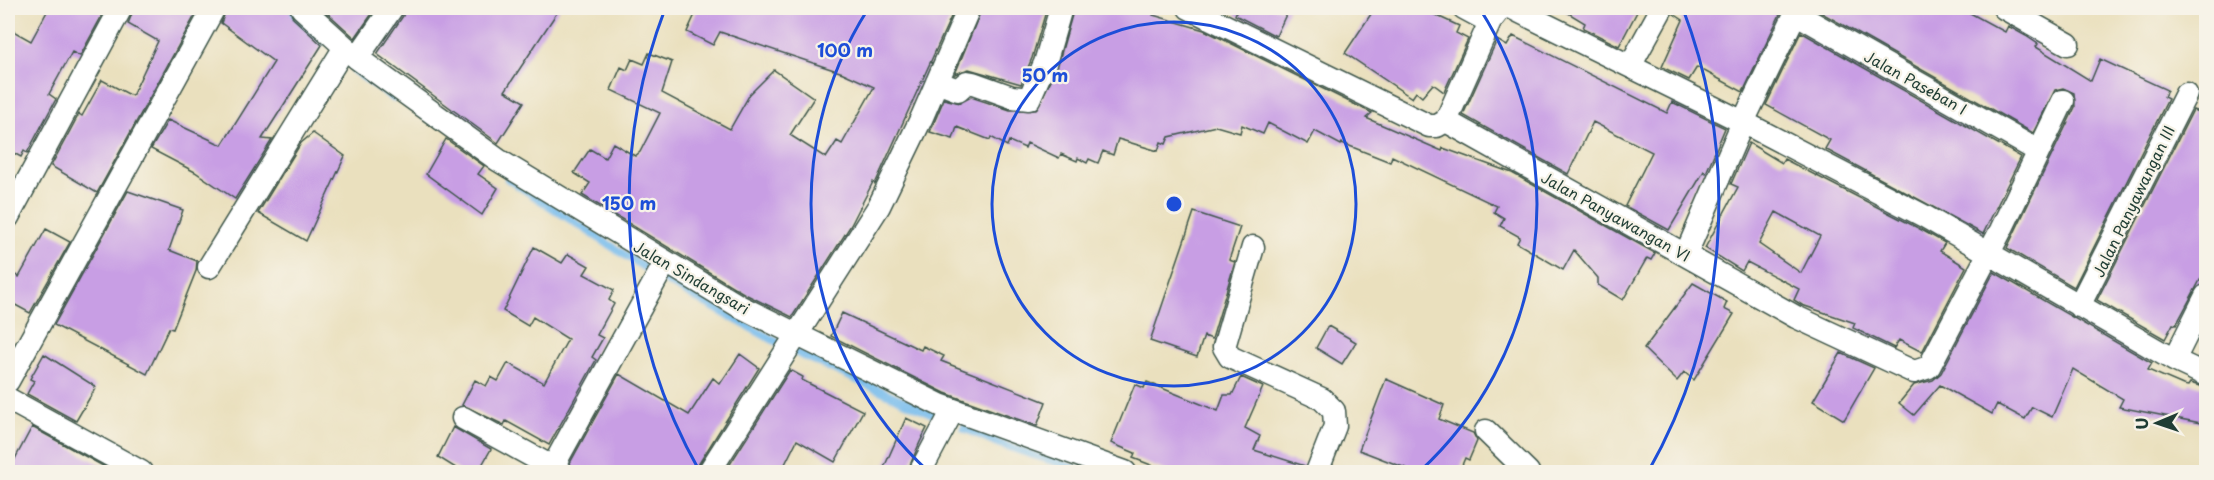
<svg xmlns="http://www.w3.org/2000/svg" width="2214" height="480" font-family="'Playpen Sans',sans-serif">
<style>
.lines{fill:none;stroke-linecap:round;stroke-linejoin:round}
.stream{stroke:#76bced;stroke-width:8}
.building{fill:#c89ee4;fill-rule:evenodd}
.minor-casing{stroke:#3d5549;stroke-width:25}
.minor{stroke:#fff;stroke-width:22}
.ring{fill:none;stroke:#1d4ed8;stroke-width:3}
.labels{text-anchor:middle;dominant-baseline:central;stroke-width:4.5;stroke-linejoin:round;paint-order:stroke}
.street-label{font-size:15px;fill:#1f3d34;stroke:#f7f3e8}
.centre{fill:#1d4ed8;stroke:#f7f3e8;stroke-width:3}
.ring-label{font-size:18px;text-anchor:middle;font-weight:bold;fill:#1d4ed8;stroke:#f7f3e8;stroke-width:4.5;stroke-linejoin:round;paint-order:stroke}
</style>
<rect width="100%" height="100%" fill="#f7f3e8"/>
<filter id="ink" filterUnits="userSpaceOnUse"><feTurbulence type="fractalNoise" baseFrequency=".0167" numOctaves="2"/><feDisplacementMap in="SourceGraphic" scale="12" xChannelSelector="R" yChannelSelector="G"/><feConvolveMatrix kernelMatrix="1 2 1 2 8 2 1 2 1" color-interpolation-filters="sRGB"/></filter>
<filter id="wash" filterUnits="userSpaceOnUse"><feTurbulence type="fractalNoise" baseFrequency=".008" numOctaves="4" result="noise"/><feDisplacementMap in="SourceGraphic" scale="24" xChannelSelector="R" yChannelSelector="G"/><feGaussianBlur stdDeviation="1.35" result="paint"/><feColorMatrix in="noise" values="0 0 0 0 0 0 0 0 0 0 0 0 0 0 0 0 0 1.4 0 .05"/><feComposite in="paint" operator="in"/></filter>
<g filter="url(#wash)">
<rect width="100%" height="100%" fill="#eae0be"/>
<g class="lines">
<!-- stream -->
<path class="stream" d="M287 8 322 42
M355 71 393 98
M508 179 662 279 795 352 933 414
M964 428 1000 444 1087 472"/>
</g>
<g id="blocks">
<!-- building -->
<path class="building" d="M49 8H106L80 56 72 52 49 94 56 99 27 153 24 151 21 157 8 150V28L31 41Z
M134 8H199L97 193 51 166 79 114 82 116 102 80 132 96 158 41 128 24Z
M227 8H289L293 18 322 45 262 139 272 140 235 199 195 172 151 149 168 120 222 145 274 62 221 23Z
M322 8H376L355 38Z
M405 8H560L505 91 524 102 498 143 377 54 403 16Z
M698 8H955L875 184 873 182 851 225 792 317 745 294 582 195 590 183 574 173 590 149 605 158 613 143 635 156 640 152 660 113 611 90 621 67 627 70 632 59 644 64 649 53 672 62 662 93 730 129 750 94 774 70 814 98 790 135 826 158 837 141 842 144 874 87 843 73 720 32 713 45 687 32Z
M982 8H1047L1032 58 1021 84 969 69 955 74Z
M1074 8H1155L1153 15 1204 30 1372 113 1366 118 1442 151 1443 148 1512 173 1655 253 1651 260 1647 258 1623 300 1598 285V278L1574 250 1563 270 1517 243 1520 237 1500 226 1504 218 1494 212 1497 206 1392 156 1390 162 1342 143 1341 145 1315 131 1308 144 1268 123 1263 134 1242 125 1240 133 1216 126 1169 137 1166 144 1161 142 1158 151 1118 139 1113 155 1103 151 1098 163 1089 159 1087 163 1078 158 1077 161 1061 154 1059 158 1027 143 1025 148 1009 141 1007 146 991 137 990 140 957 127 953 139 930 132 944 99 960 103 971 97 1010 110H1036L1057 68Z
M1238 8H1289L1276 36 1235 15Z
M1375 8H1420L1459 26 1456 33 1468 39 1444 92 1433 84 1422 97 1416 92 1412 98 1345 53Z
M1560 8H1639L1619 46 1583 28 1585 23Z
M1675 8H1783L1743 92 1697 67 1689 80 1662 67 1683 20 1674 14Z
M1813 8H1961L2005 32 2008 26 2026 36 2038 44 2036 47 2091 81 2100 59 2167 90 2164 97 2168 99 2074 287 2007 248 2075 107 2074 93 2063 88 2055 90 2033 133Z
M1801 32 2021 157 1983 234 1825 149 1830 140 1766 105Z
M1513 36 1667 113 1672 102 1725 128 1706 173 1704 171 1669 230 1625 206 1652 152 1593 122 1568 174 1463 115 1497 40 1507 46Z
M2193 110 2206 115V269L2176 325 2173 324 2165 339 2097 300Z
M313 133 345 156 306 241 258 213 301 143Z
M446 139 484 166 478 174 498 188 482 215 426 174Z
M1749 143 1782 163 1784 159 1918 228 1945 243 1940 251 1966 267 1922 352 1899 340 1894 348 1853 328 1855 323 1802 305 1794 300 1799 289 1747 262 1742 271 1705 248 1738 187 1731 184ZM1776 212 1820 236 1801 273 1759 244Z
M128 191 183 210 169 250 197 261 196 271 173 329 169 328 147 374 54 325Z
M1194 212 1240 227 1229 260 1235 262 1212 339 1204 336 1197 357 1150 341Z
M46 229 70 242 30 313 8 301V271L19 277Z
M534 247 562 263 568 254 589 266 584 274 614 290 609 300 614 304 597 335 603 338 592 357 596 360 549 445 506 421 504 425 462 405 475 380 486 386 491 377 498 381 508 363 544 383 568 339 533 317 528 326 503 311Z
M1994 272 2152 363 2148 370 2183 385 2188 386 2190 383 2206 388V424L2119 407 2123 399 2073 369 2052 417 2032 407 2025 419 1997 404 1992 414 1940 385 1914 415 1899 403 1914 385 1933 380 1941 373Z
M1693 283 1727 302 1724 309 1734 314 1694 380 1684 372 1677 381 1644 349Z
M842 313 921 350 923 346 944 356 941 361 1046 402 1037 426 945 393 831 336Z
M1328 326 1356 342 1342 364 1316 348Z
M1841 353 1874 368 1844 420 1813 401Z
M44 354 96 387 76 421 27 394 34 381 30 379Z
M740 354 759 368 698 465 696 472H574L570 463 619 374 689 415 713 378 720 384Z
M790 370 803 377 802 380 863 411 835 462 797 440 781 472H725Z
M1241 377 1263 387 1245 428 1260 436 1254 450 1305 466 1304 472H1169L1133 458 1135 453 1111 443 1135 384 1144 388 1147 382 1218 411 1224 395H1232Z
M1386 379 1444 405 1439 419 1473 433 1477 441 1469 460 1465 458 1459 472H1416L1359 450Z
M906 418 927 428 920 442 907 472H882Z
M32 427 114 472H8Z
M453 427 491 449 478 472H462L438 457Z"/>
</g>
</g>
<g filter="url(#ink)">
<use href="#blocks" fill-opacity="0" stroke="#3d5549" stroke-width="1.5"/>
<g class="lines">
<defs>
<path id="minor" d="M302 8 357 58 498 160 739 306 940 405 1125 472
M1189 8 1429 126H1437L1446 121
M1464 8 1490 22
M1512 8 1743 122 1924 216 2174 360 2206 375
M2004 8 2068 44
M1795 13 2038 151
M357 58 392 8
M1630 66 1662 8
M937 82 958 90 967 82 973 83 1012 97 1029 99 1045 63 1061 8
M1446 121 1796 317 1914 372 1929 367 2001 230 2063 101
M1446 121 1490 22 1501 8
M8 217 121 8
M1253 247 1224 347 1230 357 1322 399 1334 411 1335 426 1317 472
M1686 254 1743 122 1798 8
M209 267 345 47
M2079 306 2186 94
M2174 360 2206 296
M8 381 214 8
M8 399 141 472
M463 418 561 472
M1486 431 1528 472
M550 472 665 263
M709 472 879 206 922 117 969 8
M920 472 953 410"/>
</defs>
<!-- minor casing -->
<use href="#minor" class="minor-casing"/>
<!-- minor -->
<use href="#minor" class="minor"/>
</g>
</g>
<!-- distance rings -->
<g class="ring">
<circle cx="1174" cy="204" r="182"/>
<path d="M929 472A363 363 0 0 1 868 9M1480 9A363 363 0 0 1 1419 472"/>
<path d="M700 472A545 545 0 0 1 665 9M1683 9A545 545 0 0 1 1648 472"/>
</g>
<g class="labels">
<!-- street labels -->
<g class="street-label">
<text transform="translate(1916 82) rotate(29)">Jalan Paseban I</text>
<text transform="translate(2133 201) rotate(-64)">Jalan Panyawangan III</text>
<text transform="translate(1616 216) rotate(29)">Jalan Panyawangan VI</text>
<text transform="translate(692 277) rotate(30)">Jalan Sindangsari</text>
</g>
</g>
<circle cx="1174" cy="204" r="9" class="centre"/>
<g class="ring-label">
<text x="845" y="57">100 m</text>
<text x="1045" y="82">50 m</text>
<text x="629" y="210">150 m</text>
</g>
<!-- margin -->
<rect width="2214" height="480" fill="none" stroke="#f7f3e8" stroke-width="30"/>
<!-- north arrow -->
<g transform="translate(2157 423) rotate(268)" stroke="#f7f3e8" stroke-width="4.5" paint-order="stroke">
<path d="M0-4.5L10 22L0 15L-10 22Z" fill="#1f3d34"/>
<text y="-9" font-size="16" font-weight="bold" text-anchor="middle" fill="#1f3d34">U</text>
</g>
</svg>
